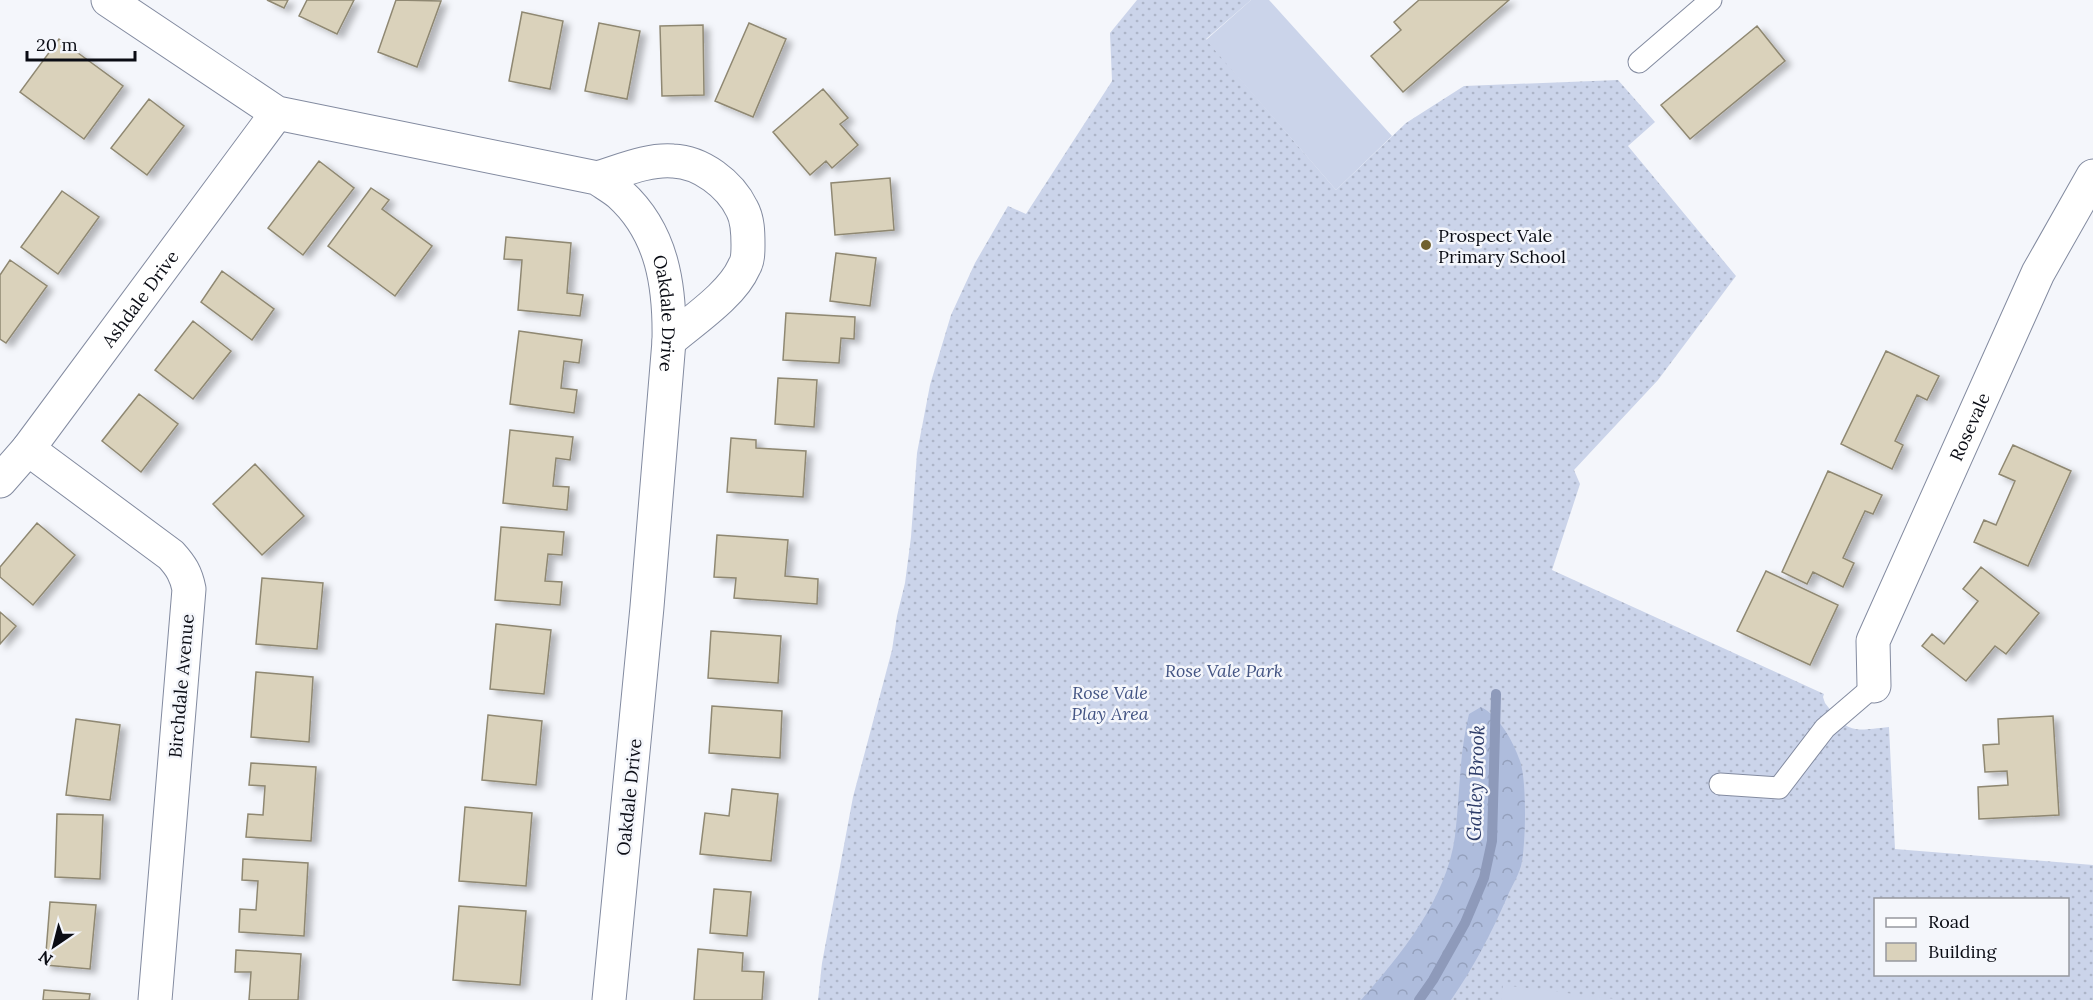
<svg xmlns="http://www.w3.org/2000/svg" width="2093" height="1000" font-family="Lora,serif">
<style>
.grass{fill:url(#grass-dots);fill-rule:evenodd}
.forest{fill:url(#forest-crowns)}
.garden{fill:#cbd4ea}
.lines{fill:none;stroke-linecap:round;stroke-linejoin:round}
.stream{stroke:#8e9aba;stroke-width:10}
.building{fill:#dad2bb;stroke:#8f8872;stroke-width:1.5;filter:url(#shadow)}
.service-casing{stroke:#838ba0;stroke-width:23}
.minor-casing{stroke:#838ba0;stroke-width:35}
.service{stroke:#fff;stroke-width:21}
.minor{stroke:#fff;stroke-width:33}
.poi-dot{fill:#71612e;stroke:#f4f6fb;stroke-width:2}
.labels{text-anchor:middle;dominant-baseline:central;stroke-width:5;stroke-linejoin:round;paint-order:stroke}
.poi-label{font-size:18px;fill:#0a0c14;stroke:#f4f6fb;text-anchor:start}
.street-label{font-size:18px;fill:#0a0c14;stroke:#f4f6fb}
.park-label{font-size:18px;font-style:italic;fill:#435483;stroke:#f4f6fb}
.water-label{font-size:20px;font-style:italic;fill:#2d3c69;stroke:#f4f6fb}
</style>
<defs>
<pattern id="grass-dots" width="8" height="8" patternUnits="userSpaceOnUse" patternTransform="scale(1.5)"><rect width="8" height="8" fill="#cbd4ea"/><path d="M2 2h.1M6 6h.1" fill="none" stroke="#adb5c8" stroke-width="1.8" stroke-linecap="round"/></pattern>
<pattern id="forest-crowns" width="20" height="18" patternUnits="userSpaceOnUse" patternTransform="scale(1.5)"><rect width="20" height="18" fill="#aebcdc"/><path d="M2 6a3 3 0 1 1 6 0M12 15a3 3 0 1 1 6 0" fill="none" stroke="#94a0bc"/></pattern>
<filter id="shadow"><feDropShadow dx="6" dy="4" stdDeviation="3" flood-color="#0004"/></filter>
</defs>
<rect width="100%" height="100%" fill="#f4f6fb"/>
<!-- grass -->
<path class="grass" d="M1137 0H1251L1206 39 1336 190 1406 123 1464 86 1618 80 1655 122 1628 146 1736 276 1658 380 1574 470 1580 484 1552 570 1824 694 1823 697 1825 703C1849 734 1851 731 1889 727L1895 849 2093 865V1000H818L822 963 853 797 892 650 897 616 905 583 911 537 917 453 930 385 951 315 975 263 1008 206 1026 214 1112 81 1110 33ZM1876 900H2068V974H1876Z"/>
<!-- forest -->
<path class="forest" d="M1481 707C1500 717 1513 741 1520 761 1527 780 1526 846 1521 866 1518 876 1512 886 1508 895 1492 932 1474 967 1451 1000H1361C1401 955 1447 898 1455 836 1460 795 1459 754 1469 714Z"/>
<!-- garden -->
<path class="garden" d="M1251 0H1269L1392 136 1336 190 1206 40Z
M1503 985 1623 1000H1501Z"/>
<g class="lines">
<!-- stream -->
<path class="stream" d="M1419 1000 1433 980 1465 923 1484 878 1492 841 1496 694"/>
</g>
<!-- building -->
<path class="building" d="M267 0H288L284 8Z
M307 0H354L337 34 299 16Z
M396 0 441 1 417 67 378 52Z
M1419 0H1509L1403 92 1371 56 1401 30 1394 22Z
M522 12 563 21 550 89 509 81Z
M599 23 640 31 627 99 585 91Z
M749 23 786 39 753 117 715 101Z
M703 25 704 95 662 96 660 26Z
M1757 26 1785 61 1690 139 1661 105Z
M59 39 123 86 84 139 20 92Z
M823 89 848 118 840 124 858 145 832 168 826 161 810 175 773 132Z
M149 99 184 126 147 175 111 148Z
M319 161 354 188 303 255 268 228Z
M890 178 894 230 835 235 831 183Z
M371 188 389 200 382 209 432 246 395 296 328 246Z
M62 191 99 217 58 274 21 247Z
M506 237 571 243 567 293 583 295 580 316 518 310 522 260 504 259Z
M836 253 876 258 870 306 830 301Z
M10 260 47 286 6 343 0 339V275Z
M222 271 274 309 252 340 201 302Z
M786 313 855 317 854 339 841 338 839 363 783 360Z
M193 321 231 351 193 399 155 370Z
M519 331 582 340 579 363 564 361 561 388 577 390 574 413 510 404Z
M1886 351 1939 376 1927 400 1917 395 1895 441 1903 445 1892 469 1841 444Z
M778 378 817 380 814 427 775 424Z
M139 394 178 424 141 472 102 441Z
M510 430 573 437 570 460 556 458 553 486 569 487 567 510 503 503Z
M731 438 756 440V448L806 451 803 497 727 492Z
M2013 445 2071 471 2028 566 1974 542 1984 520 1996 525 2015 481 1999 474Z
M255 464 304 516 262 555 213 504Z
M1828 471 1882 495 1873 514 1865 511 1843 558 1854 563 1843 587 1813 572 1807 584 1782 572Z
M37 523 75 555 33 605 0 577V567Z
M501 527 564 532 562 555 548 554 545 581 562 582 560 605 495 600Z
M717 535 788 540 785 576 818 579 817 604 734 598 736 578 714 577Z
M1981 567 2039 613 2006 654 1995 646 1966 681 1922 646 1932 634 1944 644 1978 601 1963 589Z
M1766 571 1838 605 1810 665 1737 631Z
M262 578 323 583 317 649 256 644Z
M0 612 16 626 0 644Z
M496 624 551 630 544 694 490 689Z
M711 631 781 636 778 683 708 678Z
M256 672 313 677 309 742 251 737Z
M712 706 782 711 780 758 709 753Z
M488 715 542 721 536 785 482 780Z
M2053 716 2059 815 1979 819 1978 787 2008 785 2007 771 1985 772 1983 745 1999 744 1998 719Z
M76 719 120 725 110 800 66 795Z
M251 763 316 767 311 841 246 837 248 814 263 815 265 786 249 785Z
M732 789 778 794 771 861 700 854 705 813 729 816Z
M465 807 532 813 526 886 459 881Z
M57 814 103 815 100 879 55 877Z
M243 859 308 863 304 936 239 932 240 909 256 910 258 881 242 880Z
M714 889 751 892 747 936 710 933Z
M50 902 96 905 90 969 45 965Z
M459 906 526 911 520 985 453 980Z
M698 949 743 953 742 971 764 972 762 1000H694Z
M236 950 301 954 298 1000H249L251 972H235Z
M44 990 90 994 89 1000H43Z"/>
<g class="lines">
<defs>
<path id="service" d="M1639 62 1711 0
M1720 784 1779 788 1825 728 1874 686"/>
<g id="minor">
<path id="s1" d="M108 0 277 113 597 178C604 183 613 188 620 194 663 233 670 287 669 341L647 607 609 1000"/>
<path d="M597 178C621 171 648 159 673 161 701 162 730 184 742 209 748 220 748 233 748 245 748 252 748 261 744 267 732 295 692 321 669 341"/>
<path d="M28 449 171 555C181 566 186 574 189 589L155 1000"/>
<path id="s2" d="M0 481 28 449 277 113"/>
<path id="s3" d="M1874 686 1873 641 2038 273 2093 176"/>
</g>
</defs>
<!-- service casing -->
<use href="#service" class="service-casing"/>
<!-- minor casing -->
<use href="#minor" class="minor-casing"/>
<!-- service -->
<use href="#service" class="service"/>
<!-- minor -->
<use href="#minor" class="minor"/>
</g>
<!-- markers -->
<circle class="poi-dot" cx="1426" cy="245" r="6"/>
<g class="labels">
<!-- poi labels -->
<g class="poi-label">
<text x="1438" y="235">Prospect Vale<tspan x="1438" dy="21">Primary School</tspan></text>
</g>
<!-- street labels -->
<g class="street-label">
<text stroke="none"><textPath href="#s2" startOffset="230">Ashdale Drive</textPath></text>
<text stroke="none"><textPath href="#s1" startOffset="690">Oakdale Drive</textPath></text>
<text stroke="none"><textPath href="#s3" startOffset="280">Rosevale</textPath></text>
<text transform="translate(181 686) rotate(-85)">Birchdale Avenue</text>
<text transform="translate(629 797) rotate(-84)">Oakdale Drive</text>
</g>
<!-- park labels -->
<g class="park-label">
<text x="1224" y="670">Rose Vale Park</text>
<text x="1110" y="692">Rose Vale<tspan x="1110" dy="21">Play Area</tspan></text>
</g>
<!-- water labels -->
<g class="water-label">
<text transform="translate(1475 783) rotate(-88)">Gatley Brook</text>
</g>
</g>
<!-- legend -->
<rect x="1874" y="898" width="195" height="78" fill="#f4f6fb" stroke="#96989f" stroke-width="1.5"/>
<rect x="1886" y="918" width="30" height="9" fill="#ffffff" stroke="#96989f" stroke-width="1.5"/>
<text x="1928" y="928" font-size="18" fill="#0a0c14">Road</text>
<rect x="1886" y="943" width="30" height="18" fill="#dad2bb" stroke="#96989f" stroke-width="1.5"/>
<text x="1928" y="958" font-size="18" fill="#0a0c14">Building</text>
<!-- north arrow -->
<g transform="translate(54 946) rotate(215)" stroke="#f4f6fb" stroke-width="4.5" paint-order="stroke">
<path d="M0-4.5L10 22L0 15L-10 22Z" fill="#0a0c14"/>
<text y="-9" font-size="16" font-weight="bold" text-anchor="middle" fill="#0a0c14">N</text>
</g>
<!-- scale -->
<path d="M27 51v9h108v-9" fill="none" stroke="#0a0c14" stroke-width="3"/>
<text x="36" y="51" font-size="18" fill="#0a0c14" stroke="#f4f6fb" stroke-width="4.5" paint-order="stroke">20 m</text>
</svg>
